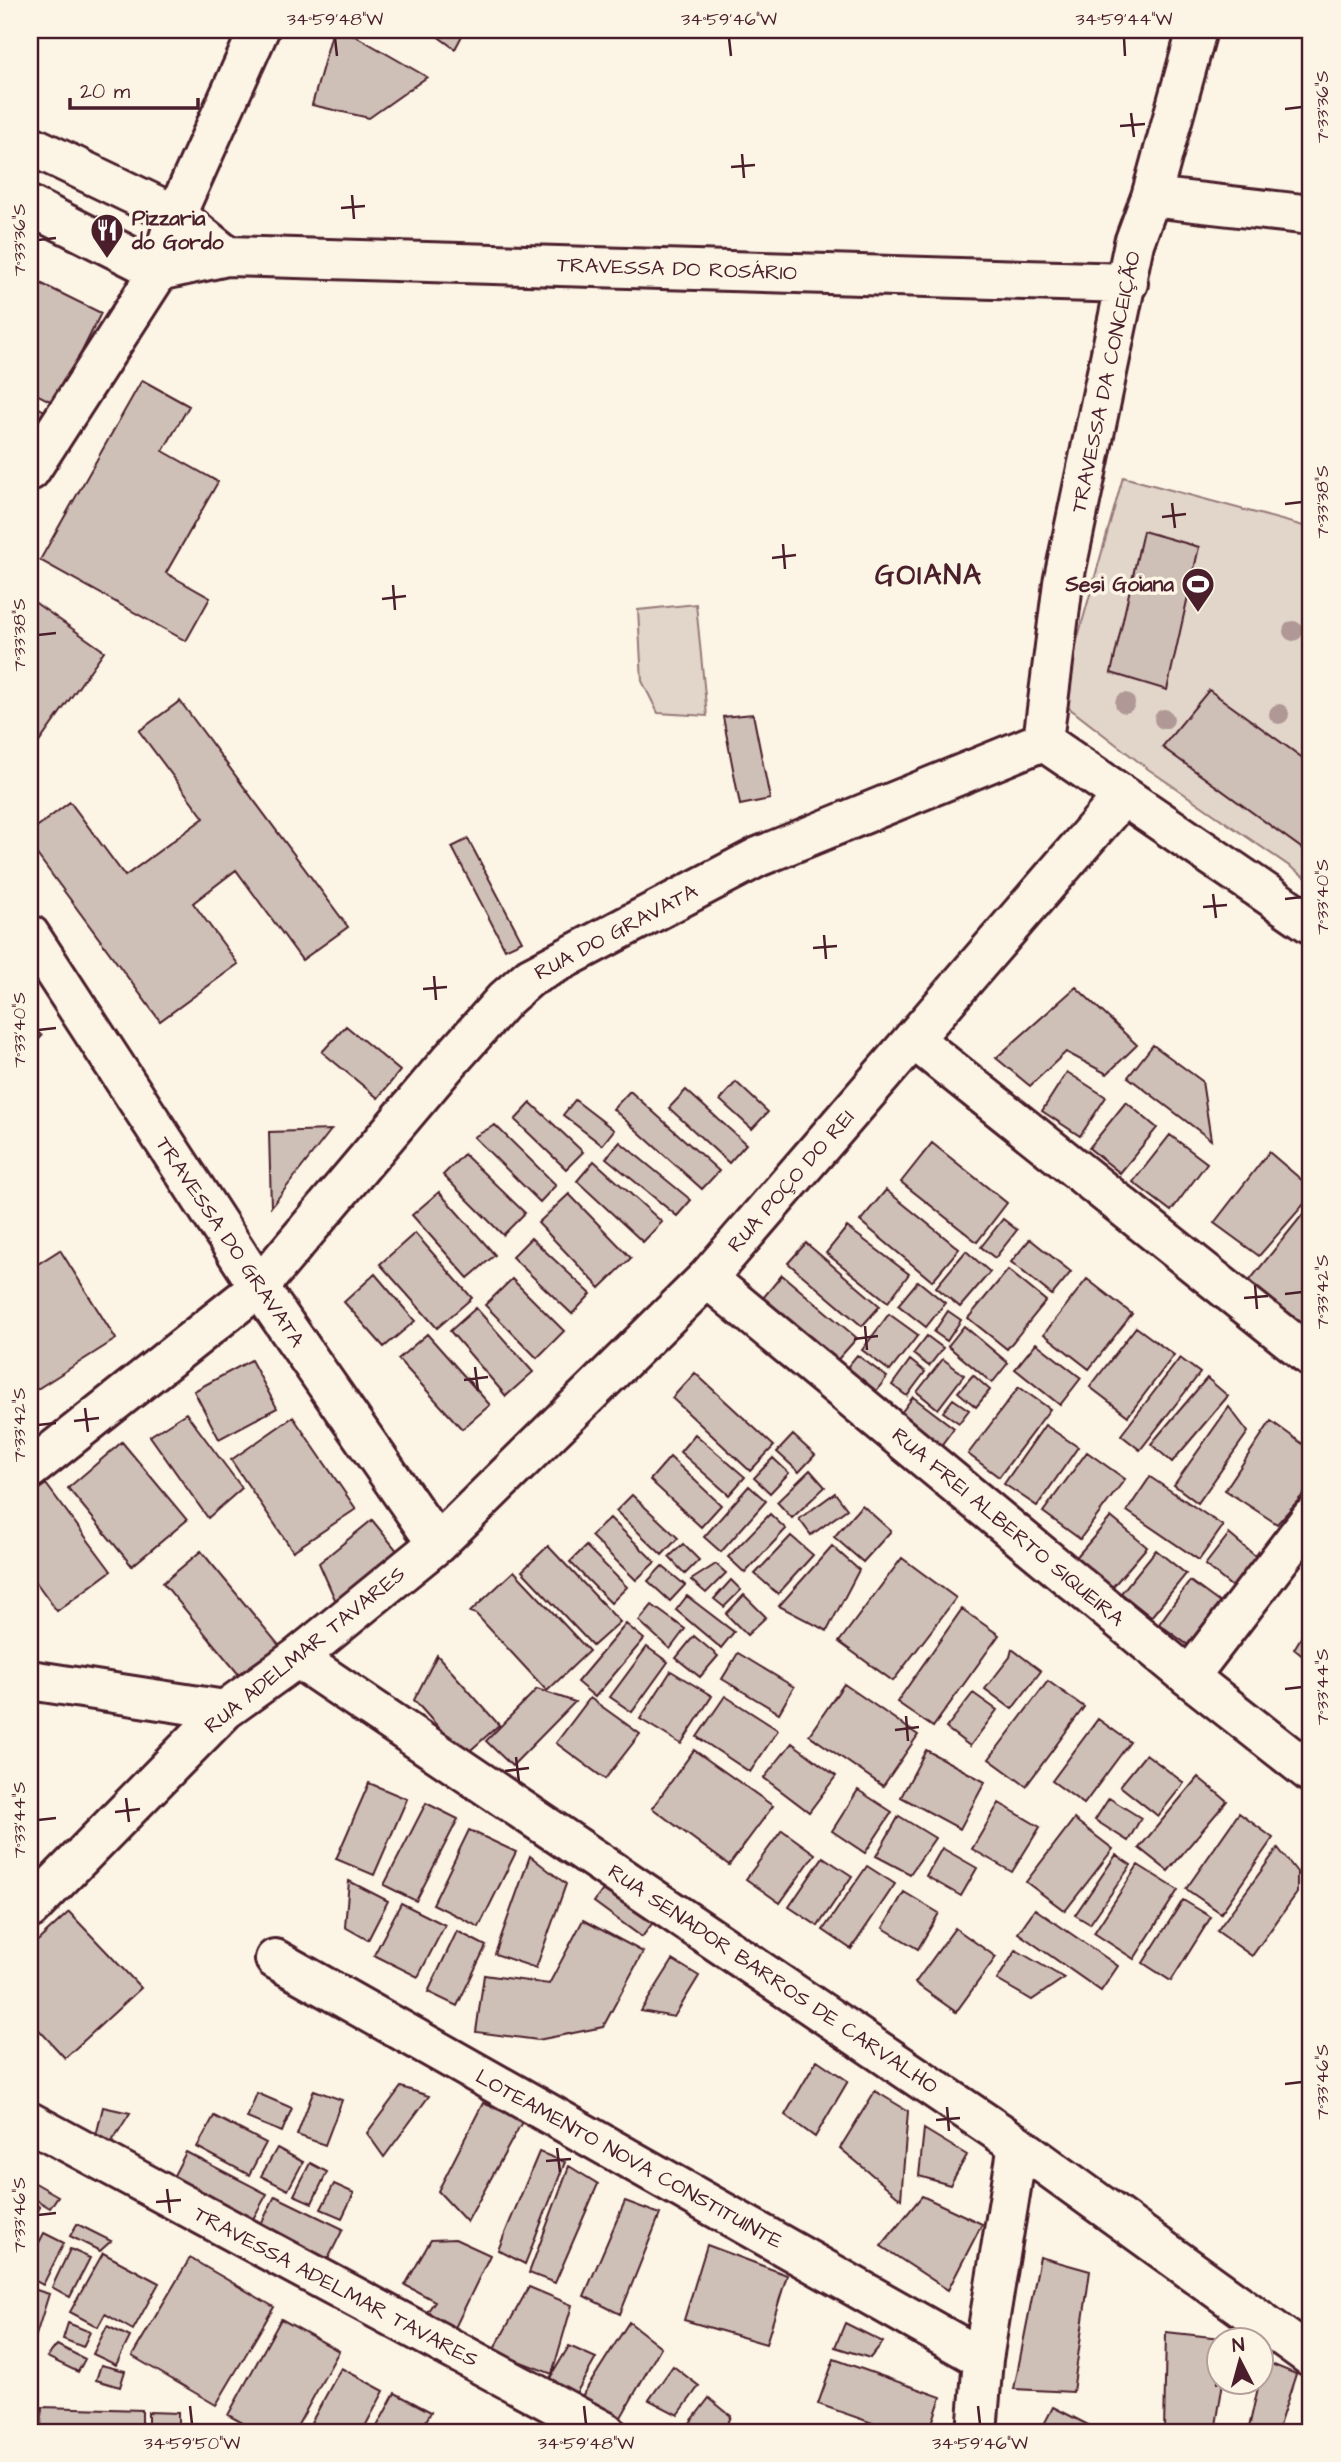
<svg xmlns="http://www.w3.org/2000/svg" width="1341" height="2462" font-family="'Architects Daughter',sans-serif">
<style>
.green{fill:#e2d5ca;stroke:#967a7a;stroke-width:2}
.building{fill:#cfc0b7;stroke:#4a1f2b;stroke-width:2}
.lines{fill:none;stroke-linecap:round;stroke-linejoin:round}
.minor-casing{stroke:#4a1f2b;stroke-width:44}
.minor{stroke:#fcf5e5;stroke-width:38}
.tree{fill:#af9895}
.ticks{fill:none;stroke:#4a1f2b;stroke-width:2.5}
.labels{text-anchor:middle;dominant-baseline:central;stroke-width:7;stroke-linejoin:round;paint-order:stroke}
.poi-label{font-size:21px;font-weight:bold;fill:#4a1f2b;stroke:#fcf5e5;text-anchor:start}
.street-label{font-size:21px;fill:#4a1f2b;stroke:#fcf5e5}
.district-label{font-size:28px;font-weight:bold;letter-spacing:2px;fill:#4a1f2b;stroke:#fcf5e5}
.neatline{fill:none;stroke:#4a1f2b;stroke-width:2.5}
.ticks-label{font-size:18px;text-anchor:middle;fill:#4a1f2b}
</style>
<rect width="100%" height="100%" fill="#fcf5e5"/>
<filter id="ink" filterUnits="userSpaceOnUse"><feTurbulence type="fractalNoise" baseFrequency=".0143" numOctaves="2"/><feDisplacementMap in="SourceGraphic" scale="14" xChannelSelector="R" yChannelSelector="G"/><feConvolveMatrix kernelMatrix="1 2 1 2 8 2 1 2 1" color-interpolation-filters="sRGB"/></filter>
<g filter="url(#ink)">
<!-- green -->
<path class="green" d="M1123 477 1311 528V881L1148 769 1060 701Z
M696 604 707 716 658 713 642 681 638 610Z"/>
<!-- building -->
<path class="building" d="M333 30H345L427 77 369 118 312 105Z
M429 30H465L455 49Z
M30 278 101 313 56 404 30 391Z
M142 380 189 406 163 451 218 482 166 573 210 598 186 641 40 560Z
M30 403 48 413 30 446Z
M1143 531 1199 547 1167 690 1111 673Z
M30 599 104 651 30 755Z
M1209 690 1311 764V855L1162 747Z
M180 701 348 927 302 960 236 870 193 903 238 964 160 1021 30 845V832L70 802 125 876 204 818 139 731Z
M753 714 770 799 740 805 723 717Z
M468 839 522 941 505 949 452 847Z
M1076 987 1137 1045 1107 1074 1066 1052 1030 1086 996 1058Z
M30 1025 42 1036 30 1049Z
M346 1026 400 1071 378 1098 322 1052Z
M1153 1045 1202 1081 1211 1140 1128 1077Z
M1067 1072 1106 1097 1080 1136 1042 1111Z
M736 1082 768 1112 752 1129 720 1100Z
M686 1090 746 1144 729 1163 669 1108Z
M630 1091 719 1171 702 1189 613 1109Z
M575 1100 614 1130 602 1145 563 1115Z
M1126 1102 1157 1128 1120 1173 1089 1148Z
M531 1103 583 1152 566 1169 515 1120Z
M495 1125 556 1185 540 1202 474 1137Z
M331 1130 271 1207 269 1132Z
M1170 1135 1207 1163 1171 1211 1133 1182Z
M620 1142 691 1200 677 1216 606 1158Z
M932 1143 1007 1203 977 1242 901 1182Z
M1269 1152 1311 1188V1196L1259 1256 1214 1223Z
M464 1154 525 1213 503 1235 443 1175Z
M594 1161 662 1222 643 1242 577 1181Z
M886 1190 959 1249 932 1281 860 1221Z
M439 1192 495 1255 468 1278 412 1215Z
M569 1194 631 1258 600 1288 538 1223Z
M1311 1204V1340L1246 1285Z
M1003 1219 1017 1230 995 1258 981 1247Z
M847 1227 909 1274 888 1302 826 1253Z
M415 1233 472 1298 437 1328 380 1264Z
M531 1238 591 1294 572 1314 512 1257Z
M1030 1239 1071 1272 1052 1295 1011 1262Z
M806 1243 880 1306 862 1326 788 1263Z
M60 1250 116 1339 31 1393 30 1269Z
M966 1251 990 1272 960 1307 936 1287Z
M1008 1270 1046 1301 1007 1349 968 1318Z
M375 1274 415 1321 384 1347 344 1302Z
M782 1275 857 1338 832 1366 758 1304Z
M512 1279 564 1331 537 1358 485 1305Z
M1087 1279 1132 1314 1089 1369 1044 1334Z
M918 1281 945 1303 926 1327 898 1305Z
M476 1308 533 1372 506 1396 450 1331Z
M948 1311 961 1320 947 1341 934 1332Z
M889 1314 918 1335 890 1371 862 1350Z
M964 1326 1008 1363 992 1383 948 1346Z
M1136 1327 1174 1355 1128 1416 1090 1387Z
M427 1334 490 1405 462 1429 398 1359Z
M927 1336 943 1348 929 1366 913 1354Z
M1036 1343 1081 1378 1060 1405 1015 1369Z
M857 1355 887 1377 869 1400 840 1376Z
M1180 1358 1200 1373 1140 1450 1121 1435Z
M943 1359 964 1375 938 1409 917 1392Z
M251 1360 277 1408 219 1439 194 1391Z
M910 1360 925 1372 907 1396 892 1385Z
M695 1373 774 1446 750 1471 672 1398Z
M973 1375 990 1390 976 1407 958 1392Z
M1207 1378 1228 1396 1172 1462 1151 1444Z
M1019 1387 1050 1409 999 1477 968 1454Z
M913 1397 954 1428 939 1448 898 1417Z
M953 1399 969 1410 959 1423 943 1412Z
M1229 1407 1248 1432 1198 1503 1174 1485Z
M186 1413 242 1488 208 1518 150 1436Z
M293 1417 356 1509 293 1551 231 1460Z
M1271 1421 1311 1450V1486L1277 1524 1225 1490Z
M1045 1425 1078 1447 1037 1506 1004 1484Z
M695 1434 745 1477 729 1495 680 1452Z
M793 1435 815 1455 799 1472 777 1452Z
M122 1442 187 1520 132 1566 68 1488Z
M1087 1452 1125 1479 1080 1539 1043 1512Z
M670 1457 721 1505 701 1527 650 1480Z
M773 1458 789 1473 770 1493 754 1478Z
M810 1470 825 1487 792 1518 777 1502Z
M1150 1477 1223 1526 1199 1560 1127 1511Z
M46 1484 111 1571 57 1611 30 1574V1496Z
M749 1486 766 1501 721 1552 704 1537Z
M835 1493 847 1509 811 1535 799 1519Z
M632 1495 678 1538 662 1555 616 1511Z
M862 1505 891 1531 863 1562 834 1537Z
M770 1514 786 1529 745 1573 728 1557Z
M1111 1517 1147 1547 1109 1591 1073 1561Z
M610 1518 655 1562 636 1580 591 1536Z
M372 1520 399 1553 337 1604 319 1563Z
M1229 1534 1260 1560 1236 1590 1205 1565Z
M791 1536 813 1555 778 1594 755 1574Z
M683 1544 699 1560 685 1574 669 1557Z
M548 1546 620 1622 593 1646 522 1571Z
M586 1546 627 1587 611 1603 570 1562Z
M832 1546 859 1570 827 1631 779 1606Z
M1156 1550 1186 1574 1151 1617 1121 1593Z
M201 1551 283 1650 245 1682 163 1583Z
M902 1558 956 1598 893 1681 839 1642Z
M716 1564 726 1573 706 1593 691 1580Z
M662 1566 685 1585 670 1601 648 1581Z
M514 1571 589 1651 547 1691 476 1614 470 1612Z
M731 1580 741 1590 724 1607 714 1599Z
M1190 1581 1220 1603 1188 1645 1159 1624Z
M744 1595 766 1617 747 1635 726 1614Z
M687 1596 734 1632 721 1648 676 1610Z
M652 1605 685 1629 670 1649 639 1621Z
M962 1609 999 1635 933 1727 897 1702Z
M1311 1621V1663L1294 1649Z
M626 1624 644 1639 595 1697 577 1682Z
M694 1636 718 1656 700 1677 676 1658Z
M647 1647 668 1662 632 1712 610 1697Z
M1012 1649 1041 1671 1012 1709 985 1689 1010 1657Z
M738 1653 794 1687 779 1713 722 1679Z
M437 1655 499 1725 464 1756 414 1700Z
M671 1671 712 1696 681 1744 640 1719Z
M1048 1681 1084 1707 1026 1786 989 1759Z
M844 1684 918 1735 883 1786 809 1735Z
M537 1689 575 1702 512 1766 486 1741Z
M973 1693 997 1710 970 1746 946 1728Z
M725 1696 778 1730 750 1772 697 1737Z
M590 1698 640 1734 605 1779 556 1743Z
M1098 1719 1130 1742 1084 1804 1052 1781Z
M792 1743 836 1776 809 1812 764 1778Z
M694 1750 773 1806 729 1865 652 1808Z
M926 1750 985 1782 960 1829 901 1797Z
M1146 1754 1184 1783 1158 1816 1120 1786Z
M1198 1777 1227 1801 1168 1871 1139 1848Z
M369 1783 407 1799 374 1875 336 1859Z
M858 1790 892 1812 865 1853 832 1831Z
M1109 1798 1141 1818 1128 1841 1095 1820Z
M426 1803 458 1819 416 1901 384 1885Z
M999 1803 1040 1827 1012 1872 972 1849Z
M1239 1813 1273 1838 1221 1913 1186 1889Z
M899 1816 935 1838 910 1874 876 1856Z
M1074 1819 1113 1849 1065 1911 1026 1882Z
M469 1830 516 1852 479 1927 433 1904Z
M782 1830 815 1854 780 1903 746 1879Z
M942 1848 977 1868 961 1896 926 1876Z
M1278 1848 1297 1872V1893L1252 1956 1217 1931Z
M1116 1855 1131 1865 1090 1924 1075 1915Z
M530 1856 566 1884 536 1968 495 1954Z
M823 1857 852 1876 818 1926 789 1907Z
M1138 1865 1178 1890 1134 1959 1094 1933Z
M867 1866 895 1884 851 1949 823 1930Z
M349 1881 388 1901 368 1940 345 1927Z
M608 1883 657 1917 642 1937 594 1902Z
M904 1892 939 1913 918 1949 883 1928Z
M1183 1900 1211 1917 1171 1981 1143 1963Z
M401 1903 445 1925 418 1977 374 1955Z
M1035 1909 1118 1966 1101 1991 1018 1933Z
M69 1912 141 1988 65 2058 30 2020V1948Z
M583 1920 643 1952 603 2027 538 2040 476 2032 484 1975 549 1984Z
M955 1928 996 1957 956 2012 915 1983Z
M457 1931 486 1946 457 2006 428 1992Z
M1016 1950 1064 1978 1032 2000 997 1980Z
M673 1960 699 1976 674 2017 641 2011Z
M817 2060 848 2081 815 2137 785 2115Z
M401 2087 429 2096 384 2157 367 2133Z
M314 2090 342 2100 325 2145 297 2135Z
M875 2091 908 2111 901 2199 840 2148Z
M257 2093 292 2108 282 2132 247 2118Z
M483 2103 523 2120 467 2222 438 2191Z
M103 2107 130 2113 111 2143 95 2140Z
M214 2116 266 2143 249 2175 197 2147Z
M924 2129 967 2155 950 2185 919 2176Z
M277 2148 303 2162 288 2190 261 2176Z
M186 2152 267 2194 249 2226 169 2185Z
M539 2152 565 2162 525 2264 498 2250Z
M310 2163 327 2172 312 2203 294 2195Z
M569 2166 598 2184 555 2283 529 2273Z
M30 2180 58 2196 50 2208 30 2196Z
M334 2184 354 2193 342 2218 321 2209Z
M275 2196 343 2229 326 2263 258 2230Z
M922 2196 982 2224 948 2290 881 2246Z
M30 2201 40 2207 35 2216 30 2213Z
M625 2201 660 2214 620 2314 584 2296Z
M77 2224 111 2241 100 2251 70 2236Z
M44 2233 64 2243 43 2285 30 2278V2260Z
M455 2239 490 2255 454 2330 425 2315 435 2301 405 2285 431 2240Z
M707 2245 787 2275 766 2344 684 2320Z
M70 2249 90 2258 70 2297 52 2287Z
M103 2253 159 2283 133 2330 105 2314 98 2327 70 2312Z
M1040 2257 1090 2271 1073 2392 1014 2389Z
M190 2258 274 2307 216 2405 132 2356Z
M529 2287 572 2305 552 2374 493 2351Z
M30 2288 49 2294 31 2351 30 2350Z
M281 2319 339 2351 294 2432H259L228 2415Z
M629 2322 661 2347 616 2426 577 2404Z
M68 2323 90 2332 83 2347 63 2339Z
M845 2323 883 2342 870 2358 835 2347Z
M107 2326 130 2337 116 2365 93 2354Z
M1166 2332 1230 2339 1218 2340V2382H1223L1215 2432H1164Z
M57 2345 85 2359 78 2372 47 2357Z
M569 2346 596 2358 570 2404 544 2388Z
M834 2359 941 2397 929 2432H898L818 2404Z
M1264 2361 1296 2374 1277 2432H1248Z
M101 2365 125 2371 120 2387 96 2380Z
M673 2366 699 2386 678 2415 649 2400Z
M341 2368 384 2391 362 2432H306Z
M395 2393 431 2412 420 2432H374Z
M709 2398 731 2416 725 2432H683Z
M42 2407 142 2410V2432H41Z
M1053 2407 1102 2432H1040Z
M148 2412 178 2413V2432H148Z"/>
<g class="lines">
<defs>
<path id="minor" d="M30 145 176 215 227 256
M1151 197 1311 215
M30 206 159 271 227 256 1128 283
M30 471 159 271 176 215 259 30
M1043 741 1063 583 1134 243 1151 197 1197 30
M1043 741 1311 924
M30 935 259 1287 437 1544
M913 1039 1311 1357
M707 1278 1189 1677 1311 1773
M30 1469 259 1287 447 1064 505 999 530 977 758 857 1043 741
M297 1658 1018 2145 1311 2357
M1189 1677 1311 1518
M30 1680 225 1710
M30 1909 225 1710 297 1658 437 1544 707 1278 1123 796
M275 1959 983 2359
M30 2122 606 2432
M977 2432 983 2359 1018 2145"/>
</defs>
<!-- minor casing -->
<use href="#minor" class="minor-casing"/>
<!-- minor -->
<use href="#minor" class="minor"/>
</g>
<!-- trees -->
<g class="tree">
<circle cx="1293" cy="631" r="10"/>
<circle cx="1125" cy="703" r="10"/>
<circle cx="1279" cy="714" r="10"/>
<circle cx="1164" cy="719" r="10"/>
</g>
</g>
<!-- ticks -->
<path class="ticks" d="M335 38 337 56M729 38 731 56M1124 38 1125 56M1285 109 1302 107M1131 113 1134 137M1120 126 1145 124M742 154 744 178M731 167 755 165M352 195 354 219M341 208 365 206M38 240 56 238M1172 503 1175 528M1285 504 1302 502M1162 517 1186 514M783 544 785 569M772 558 796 555M393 585 395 610M382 599 406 596M38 635 56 633M1213 894 1216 918M1285 899 1302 897M1203 907 1227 905M824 935 826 959M813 948 837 946M434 976 436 1000M423 989 447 987M38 1030 56 1028M1255 1285 1257 1309M1285 1294 1302 1292M1244 1298 1268 1296M865 1326 867 1350M854 1339 878 1336M475 1367 478 1391M464 1380 488 1377M85 1408 88 1432M74 1421 99 1418M38 1425 56 1423M1285 1689 1302 1687M906 1716 908 1741M895 1730 919 1727M516 1757 519 1782M505 1771 529 1768M126 1798 129 1822M115 1812 140 1809M38 1820 56 1818M1285 2084 1302 2082M947 2107 949 2131M936 2120 960 2118M557 2148 560 2172M546 2161 571 2159M167 2189 170 2213M156 2202 181 2200M38 2215 56 2213M190 2406 192 2424M584 2406 586 2424M978 2406 980 2424"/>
<!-- icons -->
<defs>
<symbol id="restaurant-pin" viewBox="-11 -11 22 30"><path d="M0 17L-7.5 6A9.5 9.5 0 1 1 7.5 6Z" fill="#4a1f2b" stroke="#fcf5e5"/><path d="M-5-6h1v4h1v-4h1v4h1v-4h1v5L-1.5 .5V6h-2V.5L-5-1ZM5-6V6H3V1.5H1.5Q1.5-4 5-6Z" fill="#fff"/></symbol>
<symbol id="stadium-pin" viewBox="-11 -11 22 30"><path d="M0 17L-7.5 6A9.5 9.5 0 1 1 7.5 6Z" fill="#4a1f2b" stroke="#fcf5e5"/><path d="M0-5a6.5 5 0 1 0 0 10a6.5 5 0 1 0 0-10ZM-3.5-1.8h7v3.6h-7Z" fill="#fff"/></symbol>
</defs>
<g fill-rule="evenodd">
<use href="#restaurant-pin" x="88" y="211" width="38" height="52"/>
<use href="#stadium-pin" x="1179" y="565" width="38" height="52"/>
</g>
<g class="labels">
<!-- poi labels -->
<g class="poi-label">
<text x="132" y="218">Pizzaria<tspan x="132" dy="24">do Gordo</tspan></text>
<text x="1174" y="584" text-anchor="end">Sesi Goiana</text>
</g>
<!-- street labels -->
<g class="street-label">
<text transform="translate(677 269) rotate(2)">TRAVESSA DO ROSÁRIO</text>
<text transform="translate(1106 382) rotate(-78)">TRAVESSA DA CONCEIÇÃO</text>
<text transform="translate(616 932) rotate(-28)">RUA DO GRAVATA</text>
<text transform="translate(791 1181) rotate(-49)">RUA POÇO DO REI</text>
<text transform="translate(230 1242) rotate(56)">TRAVESSA DO GRAVATA</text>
<text transform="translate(1008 1527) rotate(40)">RUA FREI ALBERTO SIQUEIRA</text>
<text transform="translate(305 1650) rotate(-39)">RUA ADELMAR TAVARES</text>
<text transform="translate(773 1979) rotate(34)">RUA SENADOR BARROS DE CARVALHO</text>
<text transform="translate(629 2159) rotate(29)">LOTEAMENTO NOVA CONSTITUINTE</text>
<text transform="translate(336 2287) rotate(28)">TRAVESSA ADELMAR TAVARES</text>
</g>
<!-- district labels -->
<g class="district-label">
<text x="929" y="575">GOIANA</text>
</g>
</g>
<!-- margin -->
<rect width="1341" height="2462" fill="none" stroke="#fcf5e5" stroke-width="77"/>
<!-- north arrow -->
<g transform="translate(1240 2361) rotate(354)"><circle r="33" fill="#fcf5e5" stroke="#b59f9b" stroke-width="2"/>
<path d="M0-5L12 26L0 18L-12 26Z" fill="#4a1f2b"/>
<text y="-10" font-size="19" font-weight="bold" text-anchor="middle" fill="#4a1f2b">N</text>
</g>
<!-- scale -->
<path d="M70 98v10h128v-10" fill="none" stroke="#4a1f2b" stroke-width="3.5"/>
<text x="80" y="98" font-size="21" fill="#4a1f2b" stroke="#fcf5e5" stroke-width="5" paint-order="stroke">20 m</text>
<rect x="38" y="38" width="1264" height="2386" class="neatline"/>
<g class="ticks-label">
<text x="335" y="25">34°59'48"W</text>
<text x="729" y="25">34°59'46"W</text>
<text x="1124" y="25">34°59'44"W</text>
<text transform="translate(1322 107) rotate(-90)" y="6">7°33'36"S</text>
<text transform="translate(19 240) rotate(-90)" y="6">7°33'36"S</text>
<text transform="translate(1322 502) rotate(-90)" y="6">7°33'38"S</text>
<text transform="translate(19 635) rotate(-90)" y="6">7°33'38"S</text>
<text transform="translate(1322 897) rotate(-90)" y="6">7°33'40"S</text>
<text transform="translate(19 1030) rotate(-90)" y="6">7°33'40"S</text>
<text transform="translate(1322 1292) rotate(-90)" y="6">7°33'42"S</text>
<text transform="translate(19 1425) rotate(-90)" y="6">7°33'42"S</text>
<text transform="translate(1322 1687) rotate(-90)" y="6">7°33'44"S</text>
<text transform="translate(19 1820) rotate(-90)" y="6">7°33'44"S</text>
<text transform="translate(1322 2082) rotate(-90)" y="6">7°33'46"S</text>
<text transform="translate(19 2215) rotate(-90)" y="6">7°33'46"S</text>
<text x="192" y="2449">34°59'50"W</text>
<text x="586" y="2449">34°59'48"W</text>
<text x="980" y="2449">34°59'46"W</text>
</g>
</svg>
